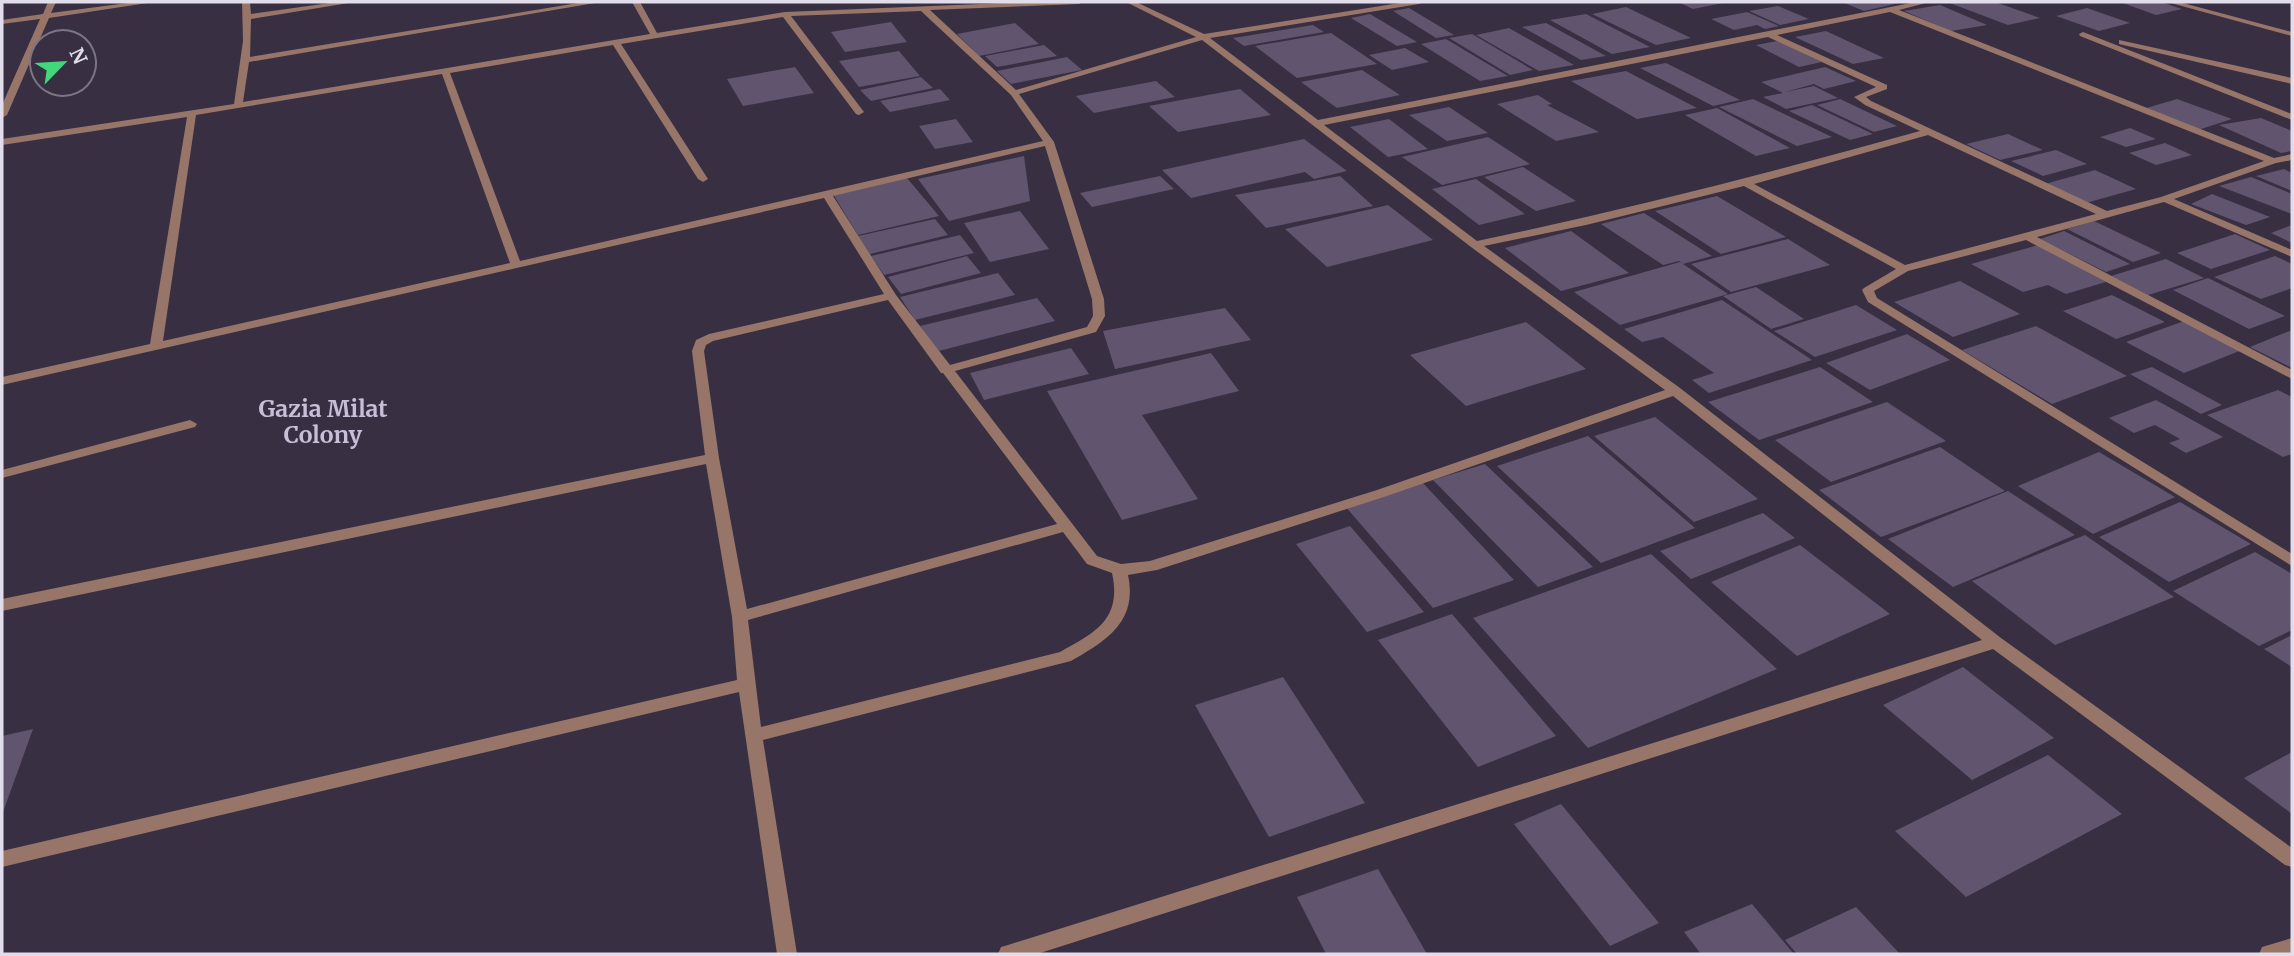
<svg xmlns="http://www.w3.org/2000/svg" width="2294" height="956" font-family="Merriweather,serif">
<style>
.building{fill:#60546e}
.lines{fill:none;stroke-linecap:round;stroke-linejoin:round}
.street{fill:#977568;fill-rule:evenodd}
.labels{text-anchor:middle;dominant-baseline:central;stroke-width:7;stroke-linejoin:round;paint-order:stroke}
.neighbourhood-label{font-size:23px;font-weight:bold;fill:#c8bed8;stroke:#382f43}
</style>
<rect width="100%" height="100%" fill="#382f43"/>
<!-- building -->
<path class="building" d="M1678 2H1723V3L1693 9Z
M1842 2H1899V3L1864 11Z
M1947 2H1995L2040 18 2008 25Z
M2120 2H2161L2182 9 2156 15Z
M1940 5 1987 25 1951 31 1904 11Z
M1778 6 1809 19 1780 25 1749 11Z
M1626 7 1691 38 1656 45 1592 14Z
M1409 8 1454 35 1436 38 1393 11Z
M2087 8 2130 23 2099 31 2056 16Z
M1747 12 1779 26 1765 29 1757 25 1734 30 1711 19Z
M1370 14 1417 42 1397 46 1351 18Z
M1586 14 1650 47 1612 54 1550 20Z
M891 22 907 42 845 52 831 32Z
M1015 23 1039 44 979 56 957 34Z
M1546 23 1606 56 1581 60 1522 27Z
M1313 25 1324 32 1244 46 1233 38Z
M1509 28 1574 65 1539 71 1476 35Z
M1826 31 1884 58 1853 64 1795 37Z
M1331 33 1377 64 1297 78 1255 46Z
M1472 34 1533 70 1510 75 1449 38Z
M1446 39 1508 76 1480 81 1421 44Z
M1777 41 1822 62 1799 67 1756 45Z
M1044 45 1057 56 997 67 985 56Z
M1405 48 1429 62 1392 70 1369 55Z
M899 51 920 76 859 87 839 61Z
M1067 57 1082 70 1011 84 997 71Z
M1666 63 1740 100 1713 106 1640 68Z
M795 67 814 93 743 106 727 79Z
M1825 67 1856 81 1824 89 1814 84 1785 92 1814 86 1838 98 1786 109 1763 97 1783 93 1761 82Z
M1362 70 1400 95 1337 108 1301 82Z
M1626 71 1697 108 1637 119 1571 81Z
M921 77 933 88 871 101 860 90Z
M1156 81 1175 97 1094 113 1076 96Z
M940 89 950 100 890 112 880 101Z
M1240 89 1271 115 1178 132 1149 106Z
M1538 95 1552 104 1547 105 1599 132 1556 141 1497 104Z
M1753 99 1832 137 1797 146 1719 107Z
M1840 99 1897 126 1874 132 1817 105Z
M2177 99 2232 119 2198 130 2143 109Z
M1812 105 1873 134 1850 140 1789 111Z
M1449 107 1488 133 1447 141 1409 115Z
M1717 108 1790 148 1756 156 1685 115Z
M2261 118 2292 131V151L2281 153 2219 125Z
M956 119 973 142 935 149 919 126Z
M1389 119 1428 149 1388 157 1350 127Z
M2130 128 2156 139 2126 147 2100 137Z
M2008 134 2043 150 2000 160 1966 144Z
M1488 137 1530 164 1442 185 1402 157Z
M1304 139 1347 171 1314 179 1305 172 1191 198 1162 170Z
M2165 143 2192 155 2156 165 2129 153Z
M2056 150 2087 164 2043 176 2011 161Z
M1024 156 1030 201 949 221 918 179Z
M1523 167 1576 201 1536 211 1484 177Z
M2284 169 2292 173V191L2256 176Z
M2095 170 2136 189 2086 203 2045 184Z
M1160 176 1174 189 1092 207 1080 193Z
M1340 176 1373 206 1266 228 1235 195Z
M2251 177 2292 194V214L2219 186Z
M907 178 939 216 858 235 833 194Z
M1476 179 1525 214 1479 225 1432 189Z
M2212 194 2270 217 2246 225 2191 204Z
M1717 196 1786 237 1721 254 1655 211Z
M1388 205 1433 240 1327 267 1285 229Z
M1020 211 1049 249 990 262 964 223Z
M1644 213 1712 256 1683 264 1679 261 1663 265 1601 224Z
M935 219 948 235 870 254 858 236Z
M2094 221 2161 253 2133 262 2067 229Z
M2292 225V243L2271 233Z
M1571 231 1629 273 1561 291 1505 248Z
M2064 231 2130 264 2106 272 2040 239Z
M2235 234 2270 250 2211 269 2177 253Z
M960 235 974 253 884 275 871 256Z
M1788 239 1830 265 1731 292 1691 264Z
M2038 245 2109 281 2066 294 2048 285 2023 292 1971 264Z
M967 256 981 273 901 294 888 277Z
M2275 256 2292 264V288L2261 299 2214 277Z
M2166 259 2204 278 2148 295 2111 276Z
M1680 262 1728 294 1620 325 1574 292Z
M998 273 1015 295 915 320 900 297Z
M2208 278 2285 316 2249 329 2173 290Z
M1960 281 2020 314 1953 337 1894 302Z
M1756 287 1804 319 1771 329 1723 296Z
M2112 295 2165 322 2116 339 2063 311Z
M1037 298 1055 321 935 352 920 326Z
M1722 300 1812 360 1709 393 1692 380 1714 373 1663 337 1642 342 1624 329Z
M1856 305 1897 330 1815 357 1774 331Z
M1225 308 1251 340 1115 369 1103 331Z
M2184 321 2242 350 2184 373 2126 342Z
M1526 322 1586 369 1466 406 1410 355Z
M2036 326 2127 376 2052 404 1962 350Z
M2292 330V368L2250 347Z
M1907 334 1950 360 1870 390 1826 363Z
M1071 348 1089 374 984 400 970 373Z
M1211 353 1239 391 1142 415 1198 499 1122 520 1047 391Z
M1820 367 1873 402 1759 440 1708 402Z
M2152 367 2222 405 2201 414 2130 374Z
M2278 390 2292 397V454L2283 457 2207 415Z
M2156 400 2223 437 2186 453 2169 443 2180 439 2155 425 2134 433 2109 418Z
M1887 402 1946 441 1831 482 1775 440Z
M1655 417 1758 499 1694 522 1594 436Z
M1588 436 1695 528 1601 563 1497 466Z
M1940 447 2005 491 1881 537 1819 490Z
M2099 452 2175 497 2093 534 2018 486Z
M1485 464 1593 567 1538 587 1433 480Z
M1422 482 1514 580 1433 608 1345 506Z
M2008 491 2075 535 1953 587 1888 539Z
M2180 502 2251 544 2169 582 2099 537Z
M1763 513 1795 538 1691 579 1660 551Z
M1350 526 1424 612 1367 632 1296 544Z
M2085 535 2174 597 2055 645 1972 581Z
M1800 545 1890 614 1797 656 1711 582Z
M2255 552 2292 574V630L2259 646 2173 591Z
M1651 554 1777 669 1588 748 1473 618Z
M1452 614 1556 736 1478 767 1378 640Z
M2292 635V667L2264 649Z
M1963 667 2054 738 1972 780 1883 705Z
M1283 677 1365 803 1269 837 1195 705Z
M33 729 2 815V736Z
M2292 752V814L2244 778Z
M2048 755 2122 814 1966 897 1895 831Z
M1561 804 1659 923 1610 946 1514 824Z
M1378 869 1427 954H1326L1297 897Z
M1752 904 1794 954H1701L1684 932Z
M1856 907 1900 954H1797L1785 940Z"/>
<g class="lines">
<!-- street -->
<path class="street" d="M48 2H56L51 13 135 2H154L49 18 7 115 2 118V105L40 19 2 24V20L43 14Z
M242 2H250L251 14 337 2H355L251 19 250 57 584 2H601L249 62 243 102 650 34 632 2H640L657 33 785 12 1028 2H1083L1079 4 930 10 1016 90 1196 37 1126 2H1136L1204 34 1406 2H1423L1419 4 1210 38 1318 120 1916 2H1930L1899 10 2274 158 2292 154V160L2276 163 2174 199 2292 250V257L2164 202 2037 237 2292 370V379L2026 240 1908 271 1874 291 1877 298 2292 554V566L1868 302 1862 290 1864 288 1896 269 1744 186 1586 225 1484 246 1680 388 2001 638 2292 848V867L2285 865 1993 649 1037 954H998L1001 947 1008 945 1982 640 1673 396 1387 496 1157 570 1128 575C1138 622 1106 641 1071 661L763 740 797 954H777L739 692 2 867V851L737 680 732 617 706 464 2 611V599L705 455 692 351 696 340 709 334 884 294 824 198 2 385V377L150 344 187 117 2 145V139L234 104 243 41ZM921 11 1011 95 1043 141 520 261 450 73 613 45 698 179 703 182 708 179 621 44 783 17 856 114 859 115 864 112 791 16ZM1890 12 2264 161 2161 197 2107 211 1871 101 1866 97 1887 89V85L1777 35ZM1768 37 1876 87 1854 97 1865 105 1920 131C1773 172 1626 210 1477 241L1324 125ZM1202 40 1471 247 1665 390 1377 490 1150 561 1121 564 1097 556 955 371 1096 332 1105 316 1104 299 1054 142 1019 94ZM442 74 510 263 163 341 196 115ZM1928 135 2096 214 1905 265 1754 184ZM1045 146 1092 299 1093 316 1087 327 950 365 896 295 833 196ZM888 300 941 373H943L1057 524 747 609 719 458 704 351 706 345 713 341ZM1063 532 1087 564 1112 573C1122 619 1096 632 1060 652L761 727 748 620Z
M2167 2H2179L2292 32V36Z
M2083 32 2292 114V120L2080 36 2079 34Z
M2119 40 2292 78V84L2119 44Z
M190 420 197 424 195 427 2 478V470Z
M2292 938V954H2259L2262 947Z"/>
</g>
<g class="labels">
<!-- neighbourhood labels -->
<g class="neighbourhood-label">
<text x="323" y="408">Gazia Milat<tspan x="323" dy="26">Colony</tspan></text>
</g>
</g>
<!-- border -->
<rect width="2294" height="956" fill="none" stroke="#e2ddea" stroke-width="7"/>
<!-- north arrow -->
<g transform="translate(63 63) rotate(65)"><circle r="33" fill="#382f43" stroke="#7c7586" stroke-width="2"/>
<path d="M0-5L12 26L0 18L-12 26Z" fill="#43d77b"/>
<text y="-10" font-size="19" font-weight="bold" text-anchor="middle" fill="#e2ddea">N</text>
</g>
</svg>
